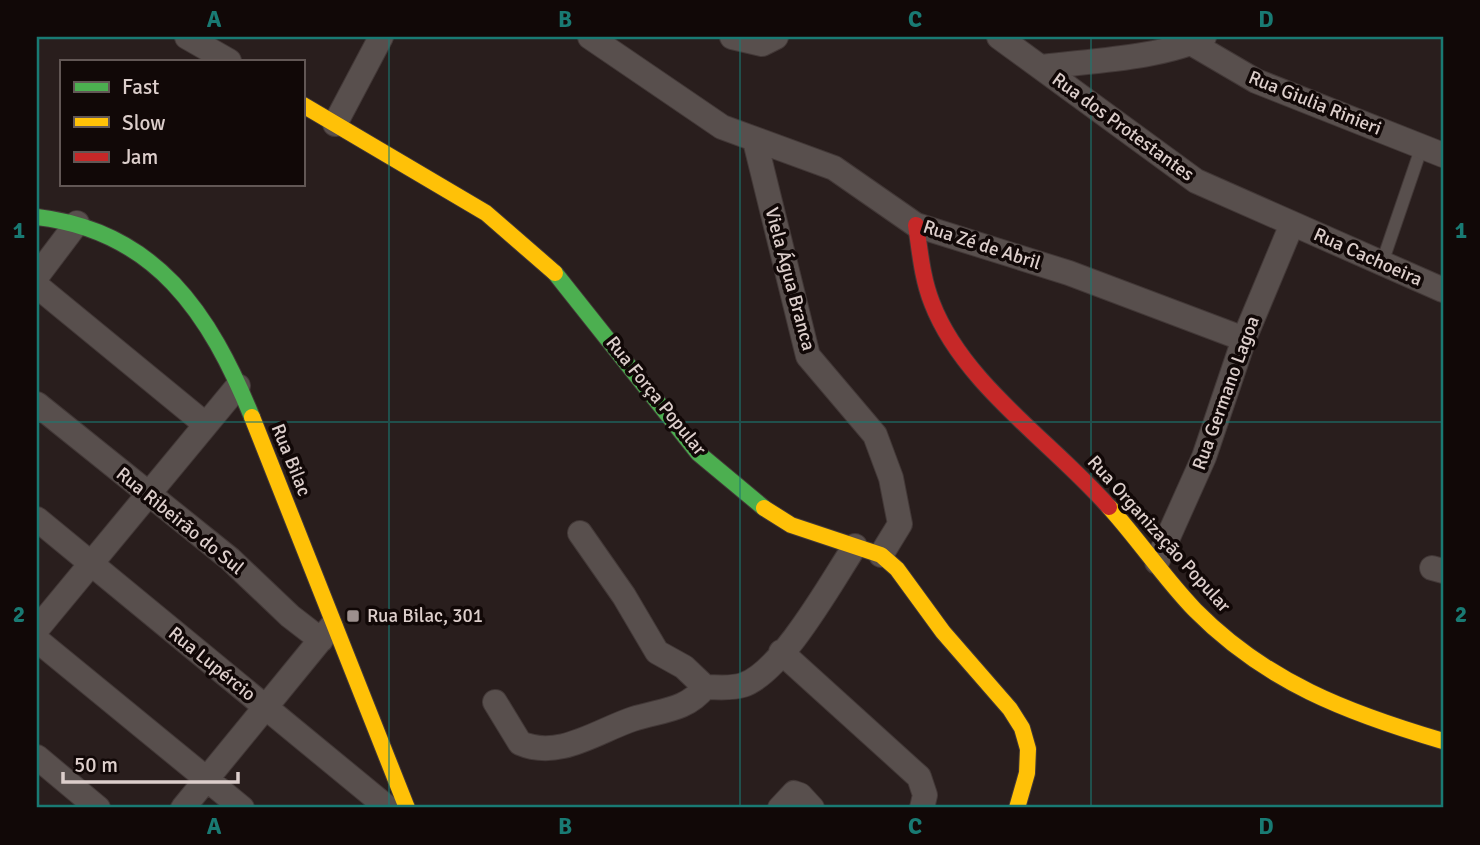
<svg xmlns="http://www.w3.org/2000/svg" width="1480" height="845" font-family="Signika,sans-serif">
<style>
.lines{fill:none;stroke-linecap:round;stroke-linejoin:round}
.lane-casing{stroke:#423837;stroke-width:14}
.street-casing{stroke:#423837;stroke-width:26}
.fast-casing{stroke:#423837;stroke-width:18}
.slow-casing{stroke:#423837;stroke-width:18}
.jam-casing{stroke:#423837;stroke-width:18}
.lane{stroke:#584f4d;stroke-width:12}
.street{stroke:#584f4d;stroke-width:24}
.fast{stroke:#4caf50;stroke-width:16}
.slow{stroke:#ffc107;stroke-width:16}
.jam{stroke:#c62828;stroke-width:16}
.grid{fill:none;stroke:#197a73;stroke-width:2;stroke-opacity:0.55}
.poi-dot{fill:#9d908e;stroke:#110807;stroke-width:2.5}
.labels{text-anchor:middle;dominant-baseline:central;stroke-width:7;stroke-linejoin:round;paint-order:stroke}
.street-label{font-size:19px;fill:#dccecb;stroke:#110807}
.poi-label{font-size:19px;fill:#dccecb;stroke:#110807;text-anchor:start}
.neatline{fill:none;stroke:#197a73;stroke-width:2.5}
.grid-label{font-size:23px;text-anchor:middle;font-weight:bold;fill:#197a73}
</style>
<rect width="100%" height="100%" fill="#291e1d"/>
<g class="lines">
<defs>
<path id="lane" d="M1382 263 1422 146"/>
<path id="street" d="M187 37 229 61
M590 37 722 127 834 168 916 225 1069 273 1244 339
M732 37 762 44 776 37
M999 37 1196 181 1443 290
M1191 43 1256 81 1443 155
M1042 67C1088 61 1164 58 1204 37
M335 124 381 37
M755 141 808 356 875 435 891 478 900 524 881 555
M37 276 77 223
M37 286 205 424
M37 404 230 559 290 616 321 640
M37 519 388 808
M580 533 624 596 657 652 684 667 705 687
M1157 562 1204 457 1244 339 1292 224
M1432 568 1443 571
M37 629 238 386
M37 640 242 808
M781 652 919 777 925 795 922 808
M495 702 520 743C559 760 597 731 633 719 661 710 686 711 705 687 717 687 731 689 743 685 782 672 832 581 855 546
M37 757 98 808
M183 808 331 627
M780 808 794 793 800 795 812 808"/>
<path id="fast" d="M37 217C156 231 210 314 252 417
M555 273 698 453 764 508"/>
<path id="slow" d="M303 105 486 213 555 273
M252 417 407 808
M1109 507C1139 540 1164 578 1195 610 1266 682 1348 713 1443 741
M764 508 791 525 881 555 897 569 943 632 1010 709 1022 728 1028 749 1027 773 1017 808"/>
<path id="jam" d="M916 225C920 251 922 278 932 303 963 384 1053 443 1109 507"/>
</defs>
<!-- lane casing -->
<use href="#lane" class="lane-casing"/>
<!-- street casing -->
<use href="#street" class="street-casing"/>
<!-- fast casing -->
<use href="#fast" class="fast-casing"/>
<!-- slow casing -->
<use href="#slow" class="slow-casing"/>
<!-- jam casing -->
<use href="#jam" class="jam-casing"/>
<!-- lane -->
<use href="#lane" class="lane"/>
<!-- street -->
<use href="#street" class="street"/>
<!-- fast -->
<use href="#fast" class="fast"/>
<!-- slow -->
<use href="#slow" class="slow"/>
<!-- jam -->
<use href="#jam" class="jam"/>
</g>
<!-- grid -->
<path class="grid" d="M389 37V808M740 37V808M1091 37V808M37 422H1443"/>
<!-- markers -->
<rect class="poi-dot" x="346" y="609" width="14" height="14" rx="3.5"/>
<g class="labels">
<!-- street labels -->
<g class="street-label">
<text transform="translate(1315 103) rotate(22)">Rua Giulia Rinieri</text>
<text transform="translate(1123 127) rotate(36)">Rua dos Protestantes</text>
<text transform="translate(982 245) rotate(18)">Rua Zé de Abril</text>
<text transform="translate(1368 257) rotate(24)">Rua Cachoeira</text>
<text transform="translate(790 279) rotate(75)">Viela Água Branca</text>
<text transform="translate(1226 393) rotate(-70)">Rua Germano Lagoa</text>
<text transform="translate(656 396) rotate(51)">Rua Força Popular</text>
<text transform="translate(291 460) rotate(68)">Rua Bilac</text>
<text transform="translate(180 521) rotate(39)">Rua Ribeirão do Sul</text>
<text transform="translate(1159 534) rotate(48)">Rua Organização Popular</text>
<text transform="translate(212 664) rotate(39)">Rua Lupércio</text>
</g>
<!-- poi labels -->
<g class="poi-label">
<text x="367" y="616">Rua Bilac, 301</text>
</g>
</g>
<!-- border -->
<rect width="1480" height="845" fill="none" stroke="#110807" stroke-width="77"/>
<!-- legend -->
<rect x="60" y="60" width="245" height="126" fill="#110807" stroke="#625755" stroke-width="2"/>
<rect x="74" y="82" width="35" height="10" fill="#4caf50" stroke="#625755" stroke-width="2"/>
<text x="122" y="94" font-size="21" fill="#dccecb">Fast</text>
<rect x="74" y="117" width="35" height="10" fill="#ffc107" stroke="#625755" stroke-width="2"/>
<text x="122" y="130" font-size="21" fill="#dccecb">Slow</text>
<rect x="74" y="152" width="35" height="10" fill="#c62828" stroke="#625755" stroke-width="2"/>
<text x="122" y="164" font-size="21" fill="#dccecb">Jam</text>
<!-- scale -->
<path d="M63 772v10h175v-10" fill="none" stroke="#dccecb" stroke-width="3.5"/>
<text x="74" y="772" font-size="21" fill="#dccecb" stroke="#110807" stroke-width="5" paint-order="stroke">50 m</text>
<rect x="38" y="38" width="1404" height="768" class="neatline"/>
<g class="grid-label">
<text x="214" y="27">A</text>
<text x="565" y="27">B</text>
<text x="915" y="27">C</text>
<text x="1266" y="27">D</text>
<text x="19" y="238">1</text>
<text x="1461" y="238">1</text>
<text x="19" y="622">2</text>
<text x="1461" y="622">2</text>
<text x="214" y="834">A</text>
<text x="565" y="834">B</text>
<text x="915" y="834">C</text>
<text x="1266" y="834">D</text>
</g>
</svg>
